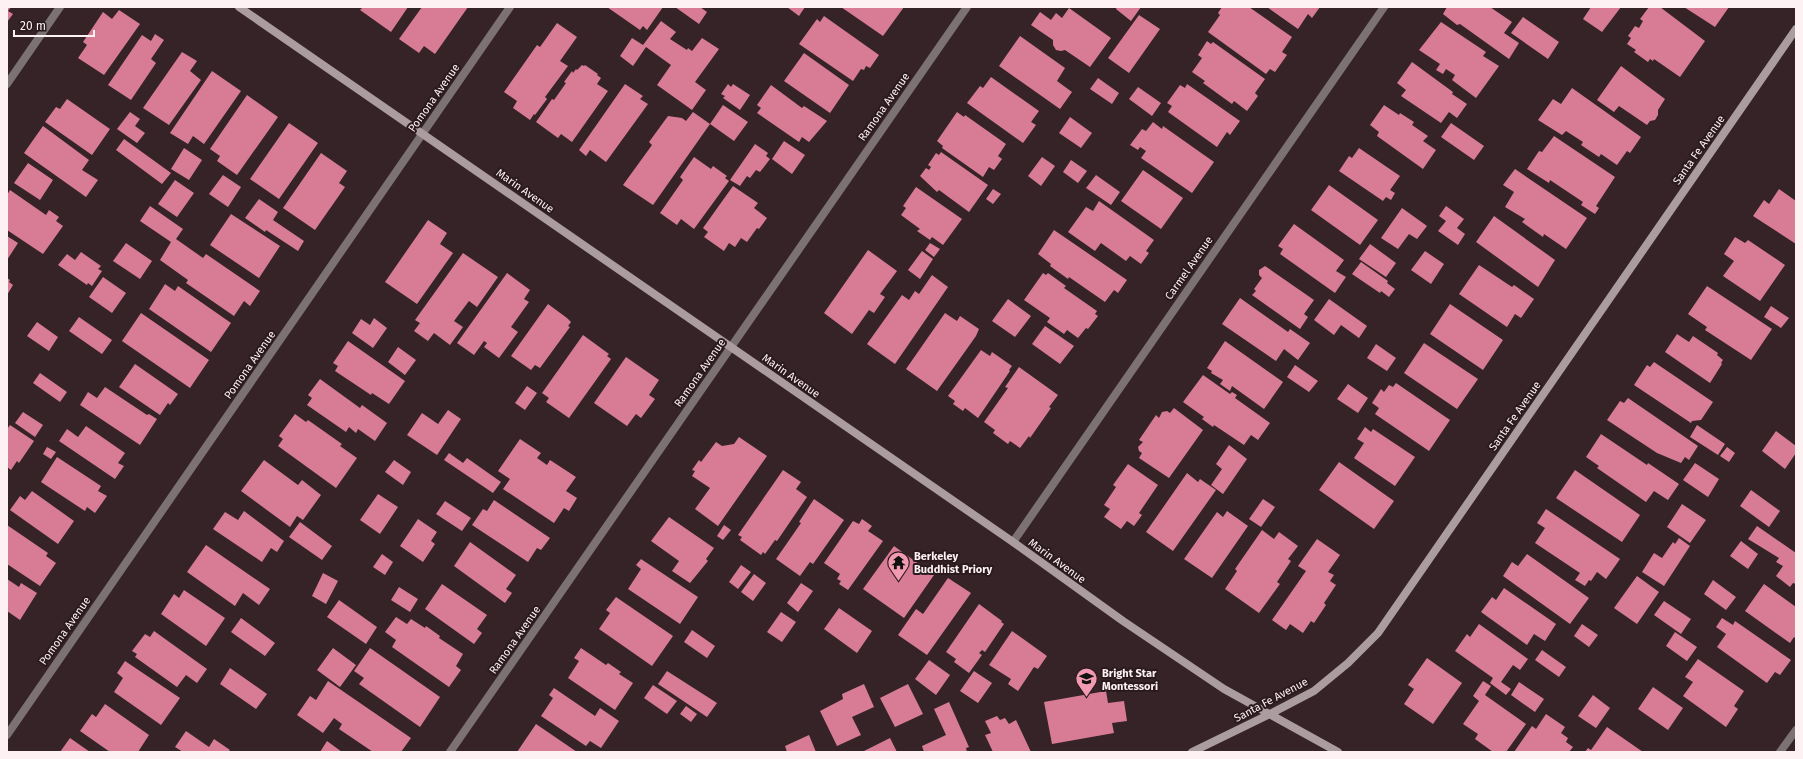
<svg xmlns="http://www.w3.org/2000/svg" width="1803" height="759" font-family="'Fira Sans',sans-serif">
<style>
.building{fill:#d87c96}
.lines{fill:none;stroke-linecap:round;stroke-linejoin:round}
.street{stroke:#7c7274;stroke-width:8}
.secondary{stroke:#ab9c9f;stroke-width:8}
.labels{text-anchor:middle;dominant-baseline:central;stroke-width:4;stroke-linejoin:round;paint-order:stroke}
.street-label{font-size:11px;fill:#fdf1f4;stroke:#2a1a1e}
.poi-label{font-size:11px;font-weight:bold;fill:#fdf1f4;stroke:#2a1a1e;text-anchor:start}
</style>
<rect width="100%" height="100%" fill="#352328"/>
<!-- building -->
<path class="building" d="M7 7H11L8 11 13 14 7 22Z
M363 7H408L391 32 360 10Z
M422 7H468L435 54 424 46 419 53 399 39Z
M607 7H663L647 30 643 26 640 30Z
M675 7H700L707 12 699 24Z
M787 7H805L799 16Z
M841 7H904L883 36Z
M1117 7H1141L1131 21 1116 9Z
M1222 7H1249L1292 37 1282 52 1287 55 1275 72 1270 69 1266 74 1208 32 1220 15 1218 13Z
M1267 7H1320L1312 18 1308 14 1298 29Z
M1447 7H1490L1512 22 1504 33 1519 43 1509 59 1460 24 1457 25 1443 14Z
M1591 7H1621L1602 32 1583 19Z
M1649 7H1660L1705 41 1680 77 1654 59 1653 61 1650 59 1648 62 1634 52 1636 50 1627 44 1631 38 1628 36 1635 26 1639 28 1643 21 1640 19Z
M1684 7H1729L1715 27Z
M1069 8 1111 38 1090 67 1065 50 1061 51 1056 50 1053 45V40L1031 25 1040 12 1051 20 1056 13 1062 18Z
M119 10 140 24 104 75 78 58 87 45 83 42 103 12 112 19Z
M1139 15 1160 29 1129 73 1108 58Z
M824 16 879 55 870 68 866 66 864 70 861 69 853 81 799 44 817 19 820 22Z
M1523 17 1559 42 1548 59 1511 33Z
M661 21 676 32 670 39 687 50 688 48 692 51 702 38 719 49 695 82 706 90 692 110 657 85 671 65 646 47 633 66 620 56 632 38 643 45Z
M1441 22 1486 52 1483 56 1499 66 1476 98 1452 80 1455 75 1446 69 1443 74 1436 70 1440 64 1419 50Z
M557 23 577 37 560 61 568 66 545 97 547 99 535 115 534 114 530 120 513 108 517 101 504 92 537 45 540 47Z
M155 34 164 40 151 59 156 63 131 100 108 85 142 35 151 41Z
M1020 36 1065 68 1057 81 1072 92 1060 109 999 66Z
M1207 41 1211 44 1213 42 1265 79 1255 93 1258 96 1247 111 1234 101 1232 104 1203 83 1205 81 1192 72 1202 58 1198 55Z
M182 52 197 61 190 71 201 80 169 125 143 108Z
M804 53 849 85 830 113 784 81Z
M1412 62 1453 92 1452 94 1467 104 1457 118 1449 112 1441 123 1401 96 1406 90 1397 83Z
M582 65 584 66 585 65 598 74 597 75 601 78 597 84 608 91 572 142 561 134 558 138 536 122 552 99 554 100 566 83 564 82 572 71 573 73 576 69 577 70Z
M1621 66 1665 99 1658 110V115L1655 120 1650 121 1647 125 1619 106 1614 112 1597 100Z
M212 71 241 91 204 144 193 136 188 144 170 133Z
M991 77 1039 111 1031 122 1036 125 1023 143 967 103 980 86 983 88Z
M1098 78 1119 93 1112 104 1090 89Z
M625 84 643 96 640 99 648 104 606 162 590 150 586 156 579 150Z
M728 84 731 87 733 84 750 95 740 110 723 98 725 96 721 94Z
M1187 84 1240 121 1230 135 1227 132 1217 147 1168 112 1172 106 1167 103 1180 85 1185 88Z
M771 85 802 108 804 106 827 121 809 142 802 137 799 142 757 113 761 108 757 105Z
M1138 87 1161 103 1152 116 1129 99Z
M1572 88 1641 137 1630 153 1627 151 1617 165 1601 154 1599 157 1581 145 1583 142 1566 131 1562 135 1538 120 1553 99 1561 104Z
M247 95 278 117 237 175 217 161 220 156 210 149Z
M67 99 110 129 92 155 45 122 56 107 60 109Z
M723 105 748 122 734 141 710 124Z
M1384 105 1399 115 1400 113 1414 122 1412 125 1428 136 1423 141 1436 150 1423 169 1377 136 1379 132 1370 125Z
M130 112 140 119 135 126 145 133 137 143 117 129Z
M693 112 710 124 653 205 623 185 652 145 649 142 668 116 682 118 686 121Z
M957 112 964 117 965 115 1006 144 998 156 1002 159 994 170 989 167 983 177 942 148 943 146 937 141Z
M1070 117 1092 133 1081 148 1059 133Z
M1153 122 1162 129 1163 126 1214 162 1192 193 1141 158 1146 151 1140 147 1138 150 1130 145 1142 129 1146 131Z
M289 123 318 143 279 199 250 179Z
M1451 123 1484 146 1474 160 1441 137Z
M43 126 89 160 82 170 98 180 86 197 24 153Z
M1554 136 1615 177 1596 206 1599 208 1595 214 1581 205 1583 202 1550 180 1549 183 1527 169 1539 151 1542 152Z
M124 139 171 173 162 184 116 150Z
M784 141 805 155 792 174 772 159Z
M755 144 768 153 766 156 770 159 760 172 756 170 750 178 747 176 740 186 730 180Z
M184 148 202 160 189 180 171 169Z
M1359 148 1400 176 1390 190 1395 193 1391 200 1386 197 1383 201 1339 171 1349 156 1352 158Z
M941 152 988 185 969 212 939 190 937 192 920 176 926 168 929 170 931 167 928 165 936 153 939 155Z
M321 153 347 171 339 183 345 187 315 230 283 208Z
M694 157 711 169 713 166 727 176 725 178 729 181 694 229 681 219 677 225 660 213 683 180 680 177Z
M1042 157 1055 166 1041 186 1028 176Z
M1071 160 1087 171 1078 183 1063 172Z
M28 163 53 180 40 200 14 183Z
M1515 169 1587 218 1566 249 1544 234 1543 237 1522 222 1525 219 1505 207 1514 192 1503 185Z
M1143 170 1183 198 1161 229 1121 201Z
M223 175 241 187 228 207 209 194Z
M1096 175 1120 192 1111 205 1086 188Z
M175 180 194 193 177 217 158 204Z
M1329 185 1378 220 1360 245 1311 210Z
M733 186 758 203 754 208 767 218 759 229 757 228 747 242 741 238 735 247 729 243 724 251 704 237 708 232 703 228Z
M916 187 962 219 943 245 932 237 930 240 917 231 920 229 901 215 906 208 903 206Z
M993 189 1001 194 993 204 986 199Z
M1779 189 1796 201V244L1753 216 1764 200 1769 204Z
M10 190 46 215 49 210 59 217 56 221 63 226 43 254 7 230V195Z
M259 199 278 212 273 220 304 241 298 251 266 230 265 232 245 218Z
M1099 201 1154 240 1146 251 1149 253 1141 264 1130 256 1126 261 1101 243 1095 251 1068 232 1086 207 1093 211Z
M150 206 183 229 176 239 203 258 206 254 260 291 250 306 244 301 234 316 186 283 188 280 160 260 171 242 140 221Z
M1446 206 1464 219 1457 228 1465 234 1458 245 1438 231 1446 221 1439 216Z
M1402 208 1427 226 1417 239 1409 234 1398 249 1381 238Z
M231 214 280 246 259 278 210 245Z
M1494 216 1555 260 1538 287 1476 242Z
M428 220 447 233 440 244 453 253 417 304 385 282Z
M1294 224 1344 260 1336 271 1346 277 1335 293 1280 254 1283 249 1278 246Z
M1054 230 1127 280 1118 293 1114 290 1105 302 1069 277 1068 279 1050 266 1051 264 1038 254Z
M7 236 18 243 7 260Z
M1735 237 1745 243 1748 240 1785 265 1760 301 1723 276 1734 261 1724 254Z
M126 243 152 261 140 279 113 261Z
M930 243 940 249 934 257 925 250Z
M1370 244 1396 263 1386 277 1359 259Z
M868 250 897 271 880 294 885 297 874 313 869 310 852 334 824 313Z
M922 251 933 259 920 279 908 270Z
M1425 251 1444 264 1431 284 1411 270Z
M81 252 101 266 98 269 102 271 92 286 88 283 87 285 58 265 67 254 75 260Z
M463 253 498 277 477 307 469 301 454 321 463 327 450 345 434 333 428 341 414 331 420 323 415 320Z
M1361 262 1388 281 1387 283 1395 289 1389 297 1381 291 1380 293 1352 274Z
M1479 265 1512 287 1514 285 1534 299 1521 318 1515 314 1507 327 1459 294Z
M1265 266 1314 300 1304 314 1308 317 1300 329 1252 295 1256 291 1254 289 1262 278 1259 275V270Z
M507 273 530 290 524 299 529 302 511 327 518 332 499 358 484 347 487 343 484 341 474 355 457 343Z
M1043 273 1046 275 1048 273 1066 286 1064 288 1097 311 1095 314 1098 316 1088 329 1086 328 1078 338 1067 330 1064 334 1047 322 1050 318 1024 300Z
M932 275 948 287 895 364 867 344 902 295 909 300 915 291 919 294Z
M103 277 126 293 112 313 89 297Z
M7 278 10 280 9 282 13 285 7 295Z
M165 284 175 291 178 286 231 323 211 352 149 309Z
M1707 286 1772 329 1751 360 1705 330 1707 327 1688 314Z
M1240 298 1288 332 1290 329 1310 343 1298 360 1284 349 1276 361 1222 324Z
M1008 299 1031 316 1015 337 992 321Z
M1329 299 1367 326 1359 338 1341 325 1334 335 1314 320Z
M548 304 567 318 571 322 568 326 570 327 540 368 535 365 531 370 511 356Z
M1450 304 1503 340 1483 370 1430 334Z
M1771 306 1789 318 1781 328 1764 317Z
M141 313 209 360 190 388 122 341Z
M945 313 957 321 960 316 979 329 976 336 937 391 906 369Z
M79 317 112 340 102 354 69 331Z
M374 318 387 328 373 348 352 333 361 319 370 325Z
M37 322 58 337 49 351 27 336Z
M1045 326 1074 346 1060 364 1032 344Z
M1677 334 1689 342 1693 336 1718 353 1717 355 1723 360 1721 363 1722 364 1710 383 1665 352Z
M583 335 609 354 607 356 611 359 569 418 546 402 549 398 542 393Z
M348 341 405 381 389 404 372 393 371 395 335 371 338 366 333 363Z
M1225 341 1283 382 1264 409 1232 386 1230 391 1220 384 1223 380 1211 373 1212 371 1207 368Z
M1424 343 1478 379 1457 409 1404 373Z
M1376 344 1396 358 1387 371 1367 358Z
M398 347 416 360 405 375 388 362Z
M981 350 990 356 992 352 1012 366 1009 370 1010 371 978 418 965 408 963 411 953 404 955 401 948 396Z
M626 357 659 380 649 395 655 399 641 418 636 414 627 426 594 403Z
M1654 362 1713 402 1701 420 1692 421 1691 423 1634 385 1647 365 1650 367Z
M135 364 178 394 170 405 168 403 160 415 119 387Z
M1295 365 1318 381 1309 392 1287 377Z
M1019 367 1058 395 1049 407 1051 408 1030 438 1029 436 1020 448 1010 441 1008 444 993 433 995 430 984 422 1008 388 1005 387Z
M40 373 67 392 60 402 33 383Z
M1203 375 1230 394 1232 392 1237 395 1235 398 1270 423 1258 440 1251 435 1244 445 1214 425 1213 427 1202 419 1204 417 1183 402Z
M320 379 360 408 362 405 387 423 375 441 358 429 356 433 349 427 346 432 307 405 312 398 308 395Z
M1396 383 1450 420 1429 451 1375 414 1379 408 1372 403 1381 389 1384 392 1389 385 1393 387Z
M1348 384 1368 398 1358 413 1337 399Z
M527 386 537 393 525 410 515 403Z
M105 387 147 415 149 414 157 419 140 445 80 405 88 392 97 398Z
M1628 398 1698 446 1689 460 1685 457 1681 463 1657 453 1607 420 1620 401 1624 403Z
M1174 408 1203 430 1169 478 1139 458 1142 453 1139 451 1138 447 1143 442 1139 440 1156 415 1159 418 1162 412 1167 411 1170 413Z
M448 410 461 419 437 455 407 435 422 413 438 424Z
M23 412 43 425 35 437 15 423Z
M295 414 306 422 308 420 342 444 340 446 357 458 336 488 278 446 283 439 279 436Z
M10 425 34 441 19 463 17 461 11 470 7 467V429Z
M1697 425 1725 444 1718 455 1690 437Z
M86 426 125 453 118 463 124 466 115 479 59 441 67 429 78 437Z
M1365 427 1371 432 1373 429 1415 457 1395 486 1354 458 1364 443 1357 439Z
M1776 431 1796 446V453L1785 469 1762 451Z
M1601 434 1647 465 1648 463 1679 484 1668 500 1654 491 1646 502 1597 468 1599 466 1586 457Z
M739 437 767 456 718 526 695 509 710 488 692 476 695 471 692 470 699 460 701 462 716 442 722 446 734 444Z
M520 439 541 453 537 458 547 465 550 460 576 477 566 491 577 498 569 511 564 508 554 523 503 489 510 479 498 471Z
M1229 445 1247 459 1223 494 1211 485 1222 469 1216 464Z
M47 447 56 452 51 459 43 454Z
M1727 447 1735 453 1729 462 1720 456Z
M449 453 463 463 467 458 501 482 493 493 444 460Z
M57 457 101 486 98 491 107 496 95 513 87 507 85 511 41 482Z
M264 460 298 485 302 480 321 495 303 520 297 516 290 527 241 491Z
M394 460 411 472 403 485 385 472Z
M1339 462 1394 501 1374 529 1319 490Z
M1695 463 1719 479 1708 497 1683 480Z
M1128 464 1158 485 1139 513 1142 515 1134 526 1127 521 1121 529 1104 517 1110 509 1104 505 1116 487 1113 485Z
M783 470 801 482 796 489 807 497 777 541 775 540 765 554 763 552 761 555 740 540 742 537 738 535Z
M1575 470 1640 515 1622 542 1556 498Z
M1187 473 1198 482 1200 479 1216 490 1173 551 1146 532Z
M1751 490 1780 511 1769 527 1740 506Z
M32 491 74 521 58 544 10 510 20 496 25 500Z
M378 494 398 507 380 534 360 520Z
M814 499 844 520 813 564 810 562 800 576 776 559 801 523 799 522Z
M1263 499 1275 507 1261 527 1249 519Z
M494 500 550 538 541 550 537 548 528 562 472 525 483 509 487 511Z
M445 501 471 518 462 531 436 514Z
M1682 504 1706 520 1690 543 1667 527Z
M1546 509 1620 559 1606 579 1597 572 1591 581 1589 580 1585 586 1575 580 1580 573 1535 543 1545 528 1537 523Z
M244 511 284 541 277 552 271 548 262 562 213 529 225 512 238 520Z
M1227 511 1248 526 1212 578 1184 559 1217 512 1223 517Z
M669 517 714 548 706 559 708 561 690 583 672 571 679 561 651 541Z
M418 519 437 532 431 541 435 544 423 562 400 546Z
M862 519 872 526 868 531 883 541 848 590 839 584 841 581 837 579 840 574 824 563 853 521 859 524Z
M300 522 332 546 322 560 289 537Z
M7 525 48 553 46 556 56 563 40 586 7 564Z
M724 525 731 530 723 540 717 536Z
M1757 526 1796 553V584L1793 583 1790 587 1776 576 1783 566 1776 562 1779 558 1748 539Z
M1262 530 1274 539 1279 532 1298 546 1288 559 1291 561 1277 582 1280 584 1259 613 1225 589 1237 571 1235 569Z
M1679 538 1690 546 1664 586 1642 572 1654 553 1662 558 1673 542 1675 544Z
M1317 539 1340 555 1328 572 1334 575 1330 581 1336 585 1324 603 1326 605 1314 623 1311 621 1303 633 1290 624 1286 630 1272 620 1306 571 1298 566Z
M1741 541 1758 554 1748 569 1730 556Z
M470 542 516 575 506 589 512 593 505 603 454 566Z
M206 545 270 589 259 605 243 593 235 606 187 572Z
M894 546 934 575 904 618 863 589Z
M382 554 393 562 385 575 373 567Z
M1527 554 1589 598 1570 624 1503 576 1512 562 1518 566Z
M641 559 698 597 680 624 628 589 641 569 636 565Z
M741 565 751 572 738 589 729 582Z
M323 573 338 581 326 604 312 596Z
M754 574 766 583 753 601 741 592Z
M1637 576 1659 592 1637 624 1614 608Z
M948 578 971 593 927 655 898 635 916 609 923 614Z
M7 579 19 587 21 583 37 593 20 620 7 611Z
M1713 580 1736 597 1726 610 1704 594Z
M801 583 813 591 798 612 787 603Z
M442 584 487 615 477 629 482 633 474 644 425 609Z
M1764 584 1796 607V639L1794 637 1790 643 1745 611Z
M399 587 418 599 410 612 391 600Z
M1504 588 1556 624 1545 641 1534 634 1527 645 1481 612 1492 597 1496 600Z
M184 590 225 618 206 646 161 614 174 594 179 598Z
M616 597 673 636 652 666 599 629 610 613 606 610Z
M339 600 377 627 366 644 327 617Z
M1664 601 1691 619 1681 634 1654 615Z
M979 604 1002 621 1001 622 1004 624 985 652 982 650 979 653 982 655 969 673 954 662 956 659 946 652Z
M839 608 872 631 857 653 824 629Z
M781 612 796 622 782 642 767 632Z
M396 617 407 624 411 619 425 628 426 626 440 636 439 638 463 654 456 666 461 670 449 687 392 647 396 640 385 632Z
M241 618 275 643 265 656 231 632Z
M1722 618 1733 625 1735 621 1791 660 1780 675 1775 672 1767 683 1717 647 1726 634 1716 627Z
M1479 624 1528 659 1520 670 1513 665 1501 682 1511 689 1506 695 1490 683 1493 678 1455 651 1467 634 1470 637Z
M1582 624 1598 635 1589 647 1574 636Z
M692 630 715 646 707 658 684 642Z
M154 631 207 669 197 683 186 675 177 687 135 657 137 654 132 651 145 634 150 637Z
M1012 631 1047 656 1038 669 1034 667 1018 691 1008 684 1011 679 989 665Z
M1675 632 1697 647 1687 661 1666 646Z
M333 648 356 665 340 687 317 670Z
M370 648 440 697 420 727 359 684 364 678 354 671Z
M581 648 606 665 608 663 621 672 619 674 633 683 615 710 568 678 579 661 574 658Z
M1542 650 1566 667 1559 677 1535 660Z
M1427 658 1462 683 1433 724 1404 704 1414 689 1408 685Z
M1698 659 1744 691 1734 706 1738 709 1726 727 1683 696 1693 682 1685 677Z
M929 660 950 675 936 695 915 679Z
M125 661 180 698 161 725 114 692 123 678 117 673Z
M230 668 267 694 256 709 220 684Z
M667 671 717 703 707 717 658 684Z
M974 671 992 683 978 703 960 691Z
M328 681 411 738 401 752H373L339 729 342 724 334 718 323 733 297 715 310 696 316 700Z
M1483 681 1491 686 1485 695 1526 724 1506 752H1493L1475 739 1478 734 1463 724 1479 701 1473 696Z
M1519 682 1544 699 1535 712 1511 695Z
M864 684 874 707 852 717 861 735 837 746 820 711 843 699 842 694Z
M908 684 923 714 895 727 880 698Z
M653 685 677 701 667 714 644 698Z
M1653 687 1683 708 1668 730 1638 709Z
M554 688 595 716 600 708 619 721 601 748 590 741 586 746 541 716 553 698 549 695Z
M1106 691 1108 703 1124 701 1127 721 1112 723 1114 733 1052 744 1044 702Z
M1593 695 1610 708 1596 728 1578 716Z
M949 702 969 747 966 748 967 752H924L922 746 946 735 934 709Z
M105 704 149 735 138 752H110L80 731 92 714 96 717Z
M686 706 697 714 691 722 680 714Z
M1546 714 1565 727 1561 733 1568 738 1566 742 1573 747 1569 752H1514L1532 726 1536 729Z
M997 716 1000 720 1005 718 1009 724 1016 720 1031 752H993L985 735 991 733 985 721Z
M536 724 577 752H517Z
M1607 727 1643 752H1585L1588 748 1591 750Z
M186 731 209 747 214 739 230 750 228 752H183L175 747Z
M809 735 816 752H787L785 746Z
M70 738 90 752H60Z
M890 738 897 752H862Z
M327 741 342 752H320Z"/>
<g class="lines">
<!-- street -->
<path class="street" d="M7 84 60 7
M1013 542 1384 7
M7 735 510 7
M450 752 967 7
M1780 752 1796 730"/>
<!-- secondary -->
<path class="secondary" d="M239 7 1013 542 1123 621 1224 689 1338 752
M1192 752 1270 714 1314 691 1348 663 1378 633 1796 29"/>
</g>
<!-- icons -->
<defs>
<symbol id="temple-pin" viewBox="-11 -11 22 30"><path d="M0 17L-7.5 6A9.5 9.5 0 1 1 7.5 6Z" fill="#f19ab1" stroke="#2a1a1e"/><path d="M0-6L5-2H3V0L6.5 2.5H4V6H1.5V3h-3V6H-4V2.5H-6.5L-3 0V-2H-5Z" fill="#111"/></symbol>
<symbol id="school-pin" viewBox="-11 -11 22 30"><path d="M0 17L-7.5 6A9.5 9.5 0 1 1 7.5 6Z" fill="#f19ab1" stroke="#2a1a1e"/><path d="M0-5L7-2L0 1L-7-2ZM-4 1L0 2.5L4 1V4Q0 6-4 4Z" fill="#111"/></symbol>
</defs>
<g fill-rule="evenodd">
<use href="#temple-pin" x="886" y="550" width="25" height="34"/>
<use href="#school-pin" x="1074" y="666" width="25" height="34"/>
</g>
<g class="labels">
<!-- street labels -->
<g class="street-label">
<text transform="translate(434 98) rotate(-55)">Pomona Avenue</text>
<text transform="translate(884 107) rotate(-55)">Ramona Avenue</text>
<text transform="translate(1699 150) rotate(-55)">Santa Fe Avenue</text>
<text transform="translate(525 191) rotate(35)">Marin Avenue</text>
<text transform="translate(1189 268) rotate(-55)">Carmel Avenue</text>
<text transform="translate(250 365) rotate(-55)">Pomona Avenue</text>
<text transform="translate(700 373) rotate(-55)">Ramona Avenue</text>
<text transform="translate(791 376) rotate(35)">Marin Avenue</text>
<text transform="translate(1515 416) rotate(-55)">Santa Fe Avenue</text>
<text transform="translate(1057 561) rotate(36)">Marin Avenue</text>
<text transform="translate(65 631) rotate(-55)">Pomona Avenue</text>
<text transform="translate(515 640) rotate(-55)">Ramona Avenue</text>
<text transform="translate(1271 700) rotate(-28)">Santa Fe Avenue</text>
</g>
<!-- poi labels -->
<g class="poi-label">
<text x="914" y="556">Berkeley<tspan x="914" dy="13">Buddhist Priory</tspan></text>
<text x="1102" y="673">Bright Star<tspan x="1102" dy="13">Montessori</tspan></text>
</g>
</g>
<!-- border -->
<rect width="1803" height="759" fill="none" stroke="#fdf1f4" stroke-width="16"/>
<!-- scale -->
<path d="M14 30v6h80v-6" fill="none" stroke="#fdf1f4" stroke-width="2"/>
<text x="20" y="30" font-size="12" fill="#fdf1f4" stroke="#2a1a1e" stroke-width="3" paint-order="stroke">20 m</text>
</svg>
